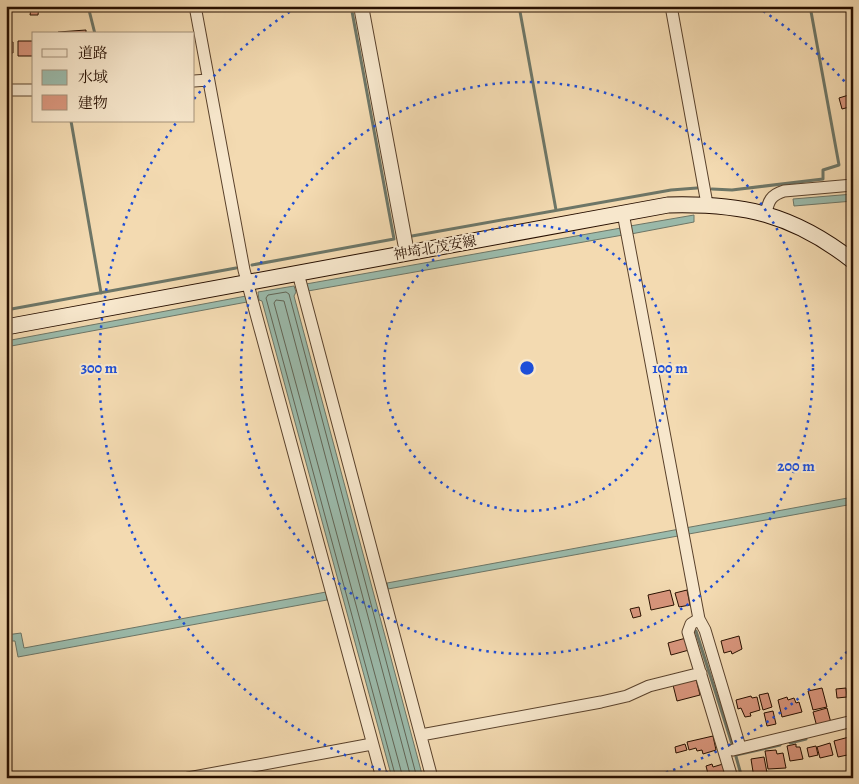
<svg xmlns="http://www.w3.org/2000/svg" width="859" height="784" font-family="Alegreya,'Noto Serif JP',serif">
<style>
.water{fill:#9bbbac;stroke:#6d7667}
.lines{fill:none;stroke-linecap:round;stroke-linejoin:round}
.shore{stroke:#616556;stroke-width:1}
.stream{stroke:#6d7667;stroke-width:3}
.building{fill:#d9967d;stroke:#270f00}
.minor-casing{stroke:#5a422c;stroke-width:13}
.tertiary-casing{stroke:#5a422c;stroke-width:16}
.secondary-casing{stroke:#270f00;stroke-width:17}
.minor{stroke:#f7e7cc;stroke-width:11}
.tertiary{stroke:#f7e7cc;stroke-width:14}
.secondary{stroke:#f7e7cc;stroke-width:15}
.ring{fill:none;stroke:#1d4ed8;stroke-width:2.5;stroke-dasharray:2.5 5}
.labels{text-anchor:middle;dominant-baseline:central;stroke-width:4;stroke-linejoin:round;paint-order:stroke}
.street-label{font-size:14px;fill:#270f00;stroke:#f7e7cc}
.centre{fill:#1d4ed8;stroke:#f7e7cc;stroke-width:2.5}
.ring-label{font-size:15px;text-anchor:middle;font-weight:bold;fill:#1d4ed8;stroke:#f7e7cc;stroke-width:4;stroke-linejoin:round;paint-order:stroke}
</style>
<rect width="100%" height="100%" fill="#f3dab1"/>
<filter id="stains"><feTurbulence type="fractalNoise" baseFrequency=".004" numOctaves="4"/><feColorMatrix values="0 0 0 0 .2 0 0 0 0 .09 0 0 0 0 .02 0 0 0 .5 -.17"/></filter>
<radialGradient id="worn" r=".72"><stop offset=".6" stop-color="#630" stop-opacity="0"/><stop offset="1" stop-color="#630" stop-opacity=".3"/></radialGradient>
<!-- water -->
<path class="water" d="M853 194V201L794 206 793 199Z
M694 215V222L631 234 630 226Z
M621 228 623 235 308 291 306 284Z
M294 286 296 292 294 296 423 778H392L262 301 259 300 258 292Z
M246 296 247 302 6 347V341Z
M853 497V504L388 589 387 583Z
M326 592 327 600 18 657 15 641H6V635L21 633 24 648Z"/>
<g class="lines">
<!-- shore -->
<path class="shore" d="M396 778 266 298 268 295 286 292 289 294 417 778
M403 778 274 303 276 300 284 301 411 778"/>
<!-- stream -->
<path class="stream" d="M88 6 95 34
M519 6 556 210
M71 121 101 293
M712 189 732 190 823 179V170L839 165 810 6
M412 236 671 190 697 188
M252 265 394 239 351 6
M6 310 236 268
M696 631 733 747
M790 743 806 739
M735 753 742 778
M736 755 780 745"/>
</g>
<!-- building -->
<path class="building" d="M21 6H39L38 15H30L31 9 20 8Z
M86 30V34H58V32Z
M18 41H34V56H18Z
M6 42H13V53H6Z
M852 94 853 106 842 109 839 98Z
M670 590 674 605 651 610 648 595Z
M687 590 690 605 679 607 675 593Z
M639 607 641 616 633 618 630 609Z
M739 636 742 649 732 654 731 651 724 653 721 641Z
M686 638 689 650 671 655 668 643Z
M696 679 700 695 677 701 673 685Z
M822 688 827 707 813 710 808 691Z
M846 688 847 697 837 698 836 689Z
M768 693 772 707 763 710 759 695Z
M751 696 752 698 757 697 760 710 750 713 751 716 745 717 741 708 738 709 736 700Z
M787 697 788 700 794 698 796 703 799 702 802 712 782 717 778 700Z
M827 708 831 723 817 727 813 712Z
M773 711 776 724 767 726 764 713Z
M713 736 716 750 703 754 702 750 697 751 696 748 689 750 687 742Z
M849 737 850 742H853L852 754 838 757 834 741Z
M830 743 833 755 820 758 817 747Z
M685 744 687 750 676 753 675 747Z
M796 744V747H800L803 759 790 761 787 746Z
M816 746 818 755 809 757 807 748Z
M776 750 777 754 783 753 786 768 768 769 765 751Z
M764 757 768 778H754L751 759Z
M712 764 713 767 723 764 727 777 709 778 706 766Z"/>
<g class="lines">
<defs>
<path id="minor" d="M195 6 244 270 382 778
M671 6 707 204
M194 81 208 80
M6 90H34
M623 213 699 619 691 624 688 632 732 778
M766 214C768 201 771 195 784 191L853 185
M298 273 432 778
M699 619 705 630 740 747
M421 735 601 702 627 696 649 686 701 673
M733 750 853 721
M188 778 372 744"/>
<path id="tertiary" d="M361 6 407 253"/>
<path id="secondary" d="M6 327 668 205C743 203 793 214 853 261"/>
</defs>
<!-- minor casing -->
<use href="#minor" class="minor-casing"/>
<!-- tertiary casing -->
<use href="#tertiary" class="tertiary-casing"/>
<!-- secondary casing -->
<use href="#secondary" class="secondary-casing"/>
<!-- minor -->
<use href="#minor" class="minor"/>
<!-- tertiary -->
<use href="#tertiary" class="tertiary"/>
<!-- secondary -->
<use href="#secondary" class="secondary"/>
</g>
<!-- distance rings -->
<g class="ring">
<circle cx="527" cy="368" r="143"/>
<circle cx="527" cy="368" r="286"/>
<path d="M852 646A428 428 0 0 1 652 777M402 777A428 428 0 0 1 176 123M194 99A428 428 0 0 1 297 7M757 7A428 428 0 0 1 852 90"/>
</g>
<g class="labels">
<!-- street labels -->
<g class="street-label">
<text transform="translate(435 248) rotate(-10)">神埼北茂安線</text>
</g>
</g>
<circle cx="527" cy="368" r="8" class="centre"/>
<g class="ring-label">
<text x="670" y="373">100 m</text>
<text x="99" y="373">300 m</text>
<text x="796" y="471">200 m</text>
</g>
<!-- margin -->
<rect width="859" height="784" fill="none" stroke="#f3dab1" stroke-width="25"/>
<rect x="8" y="8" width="844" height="769" fill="none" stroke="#270f00" stroke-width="2.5"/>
<rect x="12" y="12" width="834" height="759" fill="none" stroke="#270f00"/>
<!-- legend -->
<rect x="32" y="32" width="162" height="90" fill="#f7e7cc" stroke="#a4917a"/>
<rect x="42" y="49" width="25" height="8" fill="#f7e7cc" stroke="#a4917a"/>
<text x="78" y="58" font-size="15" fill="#270f00">道路</text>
<rect x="42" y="70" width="25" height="15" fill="#9bbbac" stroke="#a4917a"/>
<text x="78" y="82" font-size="15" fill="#270f00">水域</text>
<rect x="42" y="95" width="25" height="15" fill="#d9967d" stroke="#a4917a"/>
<text x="78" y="108" font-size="15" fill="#270f00">建物</text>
<rect width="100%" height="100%" filter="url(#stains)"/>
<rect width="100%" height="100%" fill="url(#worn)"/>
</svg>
